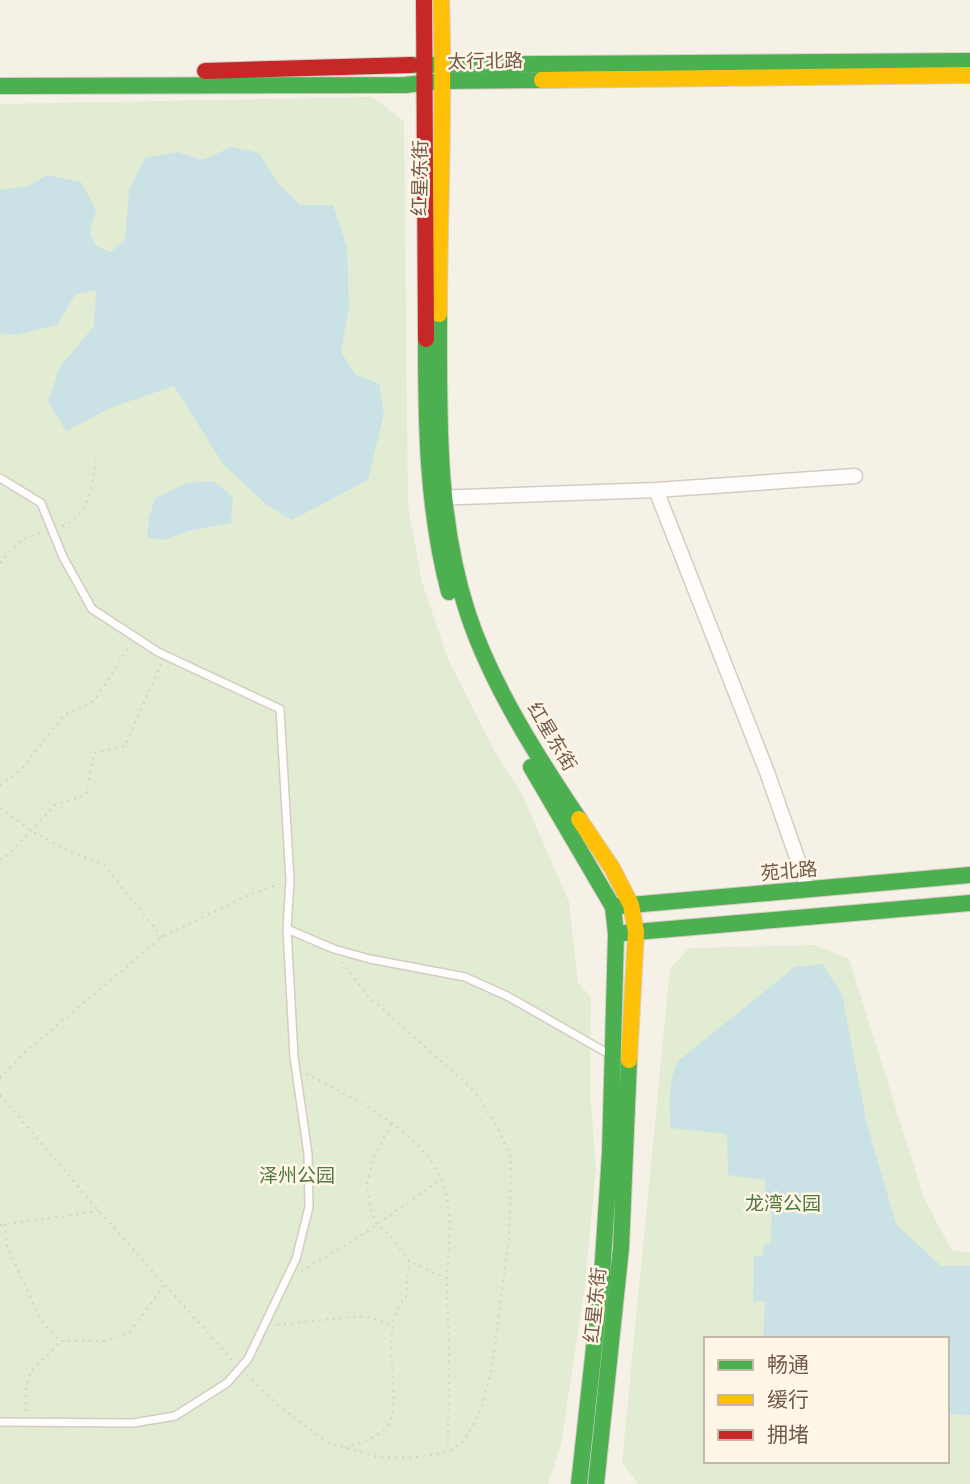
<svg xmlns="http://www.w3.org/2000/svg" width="970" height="1484" font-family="'Titillium Web','Noto Sans SC',sans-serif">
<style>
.green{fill:#e1ecd2;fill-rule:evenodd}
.water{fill:#cae2e5}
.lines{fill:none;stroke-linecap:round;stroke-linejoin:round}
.lane-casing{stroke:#d4ccc2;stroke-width:10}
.street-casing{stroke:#d4ccc2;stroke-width:17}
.fast-casing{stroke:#d6cdc4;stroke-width:18}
.slow-casing{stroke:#d6cdc4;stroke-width:18}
.jam-casing{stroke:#d6cdc4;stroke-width:18}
.path{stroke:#d9d1cc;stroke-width:2;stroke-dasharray:2 5;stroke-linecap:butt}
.lane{stroke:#fefdfb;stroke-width:7}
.street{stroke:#fefdfb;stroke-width:14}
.fast{stroke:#4caf50;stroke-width:16}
.slow{stroke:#ffc107;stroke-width:16}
.jam{stroke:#c62828;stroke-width:16}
.labels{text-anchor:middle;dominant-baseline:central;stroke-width:5;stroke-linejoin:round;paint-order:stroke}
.street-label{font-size:19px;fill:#725949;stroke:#fff6e7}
.park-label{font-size:19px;fill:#507841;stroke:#fff6e7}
</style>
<rect width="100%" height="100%" fill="#f6f1e7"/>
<!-- green -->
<path class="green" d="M372 97 404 121 408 506 422 582 448 659 495 752 523 796 569 902 578 983 591 997 590 1092 596 1169 585 1285 561 1445 548 1484H0V104Z
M814 945 849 959 924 1198 952 1251 970 1252V1484H638L622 1462 670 969 689 948ZM706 1339H947V1461H706Z"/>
<!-- water -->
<path class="water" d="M231 147 259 153 278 183 300 205H333L347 247 349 308 341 352 355 374 379 384 384 413 368 480 292 520 267 505 223 464 174 386 112 407 66 431 48 401 60 367 94 326 96 290 75 295 57 325 15 335 0 333V190L29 186 46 175 81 182 96 210 90 233 96 246 111 252 125 240 129 191 145 158 178 152 203 160Z
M213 481 233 497 231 523 192 530 163 540 147 538 149 518 155 498 187 483Z
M822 964 842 994 866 1120 896 1224 941 1266H970V1415L947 1414V1339H763L765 1301 753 1302 754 1257 763 1255 764 1244 771 1243 772 1197 765 1195V1180L728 1175 727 1134 671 1128C669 1104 668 1084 678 1061L795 967Z"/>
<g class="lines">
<defs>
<path id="lane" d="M0 478 41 503 63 557 92 609 158 652 280 709 290 880 287 929 334 949 370 959 465 977 509 997 609 1054
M0 1422 133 1423 175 1416 227 1383 248 1359 296 1259 309 1207 308 1154 294 1057 287 929"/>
<path id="street" d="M656 490 767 772 808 889
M434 498 656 490 855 476"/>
<path id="fast" d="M411 65 970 61
M0 86 405 85 442 81 542 80
M439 314C439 415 436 517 468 614 491 684 538 758 579 819
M426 339C426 425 427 508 449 592
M531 767 613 907 616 934 610 1153 602 1275 579 1484
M619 906 970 875
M624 933 970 903
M596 1484 621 1248 629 1060"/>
<path id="slow" d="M542 80 970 75
M439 314C439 209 445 105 441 0
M579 819 612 868 631 905 636 932 629 1060"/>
<path id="jam" d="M424 0 426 339
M205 71 411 65"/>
</defs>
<!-- lane casing -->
<use href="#lane" class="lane-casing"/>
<!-- street casing -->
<use href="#street" class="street-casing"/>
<!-- fast casing -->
<use href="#fast" class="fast-casing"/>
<!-- slow casing -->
<use href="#slow" class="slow-casing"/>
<!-- jam casing -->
<use href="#jam" class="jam-casing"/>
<!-- path -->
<path class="path" d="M62 526C91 515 91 487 96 460
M0 563 21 540 43 532
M0 785 21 770 64 715 95 700 129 647
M0 808 30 830 68 851 103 864 162 937
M0 860 9 854 55 805 86 795 94 753 125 746 161 664
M306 1074C350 1096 412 1126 437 1171 457 1206 447 1249 447 1287 447 1308 449 1329 449 1351 449 1385 448 1418 448 1452
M0 1078 25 1052 162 937 251 894 279 884
M0 1095 99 1211 233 1361
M391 1124 374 1157 367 1184 370 1208 377 1225 390 1235 409 1261 447 1279
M5 1224 7 1246 40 1319 60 1341H103L130 1332 164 1285
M0 1225 99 1211
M301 1271 359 1237 440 1180
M277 1325 350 1317H370L392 1325
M247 1375 279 1406 328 1443 378 1457 409 1458 448 1452 465 1440 482 1406 492 1367 509 1237 511 1158 498 1128 474 1091 367 995 342 962
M26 1411C26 1397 24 1378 35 1367 44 1358 52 1353 59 1342
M345 1448C359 1443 374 1439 385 1429 408 1407 374 1326 406 1297L409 1261"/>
<!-- lane -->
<use href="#lane" class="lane"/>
<!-- street -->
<use href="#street" class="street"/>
<!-- fast -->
<use href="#fast" class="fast"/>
<!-- slow -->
<use href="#slow" class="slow"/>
<!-- jam -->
<use href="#jam" class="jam"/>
</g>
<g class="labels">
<!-- street labels -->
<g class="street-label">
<text transform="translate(485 60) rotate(-1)">太行北路</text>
<text transform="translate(419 178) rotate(-89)">红星东街</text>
<text transform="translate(553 736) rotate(59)">红星东街</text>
<text transform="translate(789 870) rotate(-5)">苑北路</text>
<text transform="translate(594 1305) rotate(-84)">红星东街</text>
</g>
<!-- park labels -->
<g class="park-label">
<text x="297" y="1174">泽州公园</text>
<text x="783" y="1202">龙湾公园</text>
</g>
</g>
<!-- legend -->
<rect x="704" y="1337" width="245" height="126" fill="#fff6e7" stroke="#c7b7a8" stroke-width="2"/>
<rect x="718" y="1360" width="35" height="10" fill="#4caf50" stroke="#c7b7a8" stroke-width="2"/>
<text x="767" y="1372" font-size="21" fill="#725949">畅通</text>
<rect x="718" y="1395" width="35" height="10" fill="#ffc107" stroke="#c7b7a8" stroke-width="2"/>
<text x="767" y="1407" font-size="21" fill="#725949">缓行</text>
<rect x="718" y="1430" width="35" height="10" fill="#c62828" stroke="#c7b7a8" stroke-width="2"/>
<text x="767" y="1442" font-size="21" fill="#725949">拥堵</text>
</svg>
